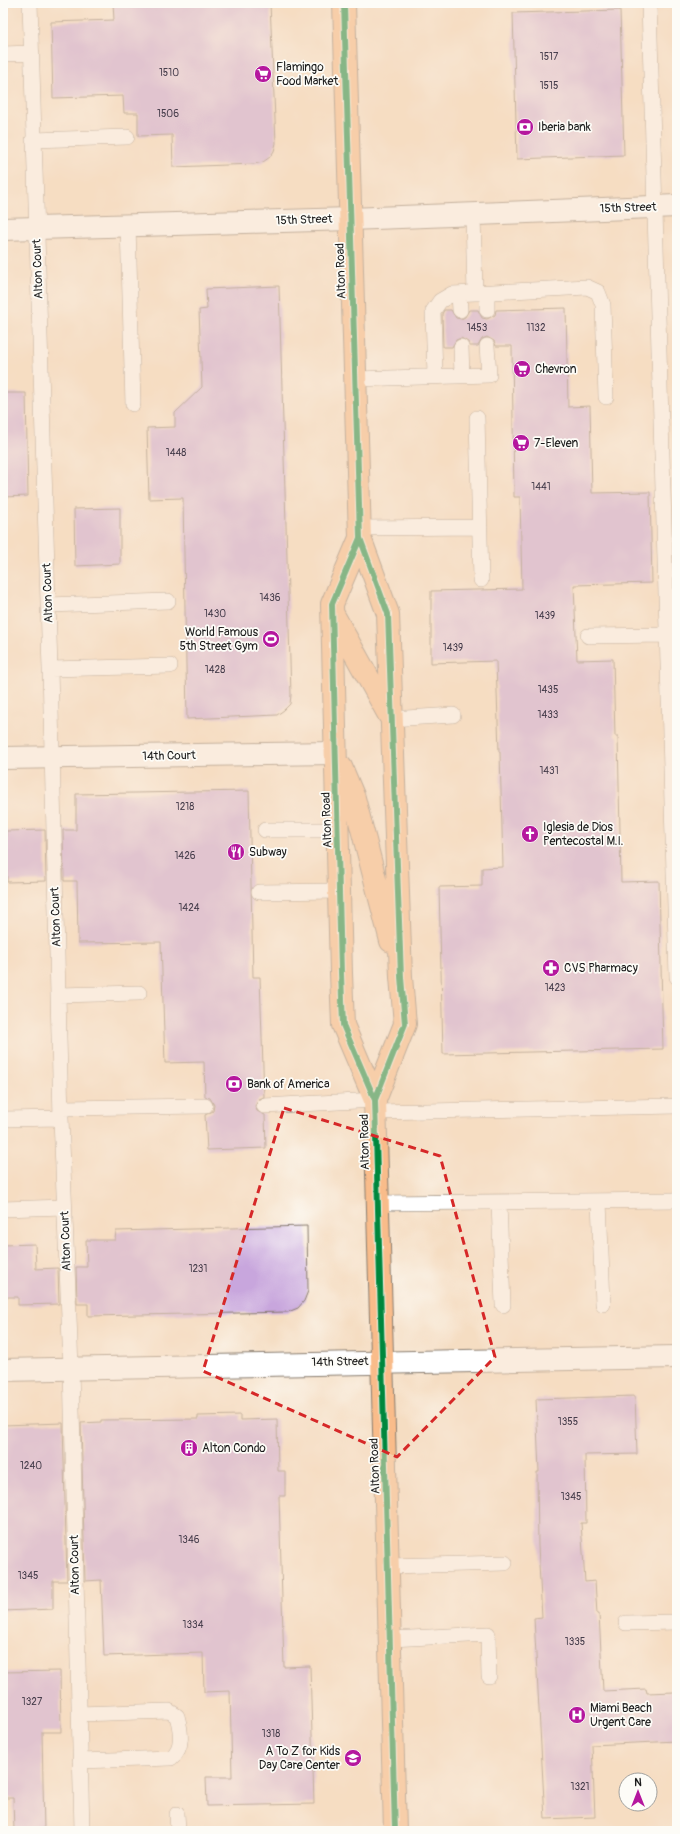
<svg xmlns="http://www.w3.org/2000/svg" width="680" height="1834" font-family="Pangolin,sans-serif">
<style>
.building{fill:#c8a6dd}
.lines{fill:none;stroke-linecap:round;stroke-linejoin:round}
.lane-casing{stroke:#887c6f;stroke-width:16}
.street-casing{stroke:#887c6f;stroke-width:24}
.highway-casing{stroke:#887c6f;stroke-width:24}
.lane{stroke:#fff;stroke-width:15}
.street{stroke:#fff;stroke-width:22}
.highway{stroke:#f9bc8a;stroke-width:22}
.cycleway-casing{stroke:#fdfcf7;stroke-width:8}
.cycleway{stroke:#00873e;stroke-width:6}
.marked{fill:none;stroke:#d62828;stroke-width:3;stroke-dasharray:8 5;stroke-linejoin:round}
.labels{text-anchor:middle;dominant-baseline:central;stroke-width:3.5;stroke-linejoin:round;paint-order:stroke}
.number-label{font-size:10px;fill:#473e4c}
.poi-label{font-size:12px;fill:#1c1c1c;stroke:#fdfcf7;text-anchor:start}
.street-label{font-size:12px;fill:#1c1c1c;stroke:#fdfcf7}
</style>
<rect width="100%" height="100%" fill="#fdfcf7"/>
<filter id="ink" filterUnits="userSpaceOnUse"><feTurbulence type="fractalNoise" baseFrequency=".025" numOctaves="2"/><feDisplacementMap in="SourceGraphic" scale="8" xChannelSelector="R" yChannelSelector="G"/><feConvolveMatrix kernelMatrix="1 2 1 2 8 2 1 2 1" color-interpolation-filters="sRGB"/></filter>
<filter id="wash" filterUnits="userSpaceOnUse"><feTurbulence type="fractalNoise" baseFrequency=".012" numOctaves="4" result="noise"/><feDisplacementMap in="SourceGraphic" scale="16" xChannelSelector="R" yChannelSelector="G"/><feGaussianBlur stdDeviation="0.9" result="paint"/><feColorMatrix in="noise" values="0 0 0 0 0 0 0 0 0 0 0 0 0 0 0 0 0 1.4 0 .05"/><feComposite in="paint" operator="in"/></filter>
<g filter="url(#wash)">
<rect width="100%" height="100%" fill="#f5ddc2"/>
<g id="blocks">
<!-- building -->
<path class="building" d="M113 3H270L276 143 274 151 270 157 263 162 254 164 173 167 172 135 138 136V113H124L123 96 53 98 51 22 114 20Z
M620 10 624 155 517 159 513 13Z
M279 286 291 695 290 704 284 710 277 715 187 719 183 498 149 499 147 428 175 427V413L202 387 199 310 207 309 206 289Z
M566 308 568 407 590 406 592 493 650 492 652 583 574 585 577 660 613 659 615 736H618L621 882 659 881 663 1049 443 1054 439 887 482 886V868L503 867 500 752H499L496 661 431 663V591L522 589 520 497H514L512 346H496L494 341 487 337 482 339 478 346H470L468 342 461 338 456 340 452 347H443L442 314 444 310H451L456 318 461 319 465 317 469 310H478L482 318 487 319 495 315 496 310Z
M3 393H26L28 496 3 497Z
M120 508V564L75 566 74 509Z
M249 791 253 977H260L264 1097 259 1099 255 1106 257 1111 265 1115 266 1148 207 1150 205 1115 213 1111 214 1105 210 1098 205 1097 204 1062 165 1063 161 942 78 943 77 881H64L63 830H76V794Z
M45 830 46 881 7 882 6 831Z
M307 1226 308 1291 304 1301 298 1308 288 1312 88 1316V1304H77L76 1267H87L86 1240H115L116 1231Z
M35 1244 36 1269 58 1268 59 1304 18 1305V1297H3V1245Z
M635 1396 637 1454 585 1455 586 1523H581L585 1582 595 1581 597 1614H599L603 1691 646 1689 647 1693 675 1692 677 1741 592 1745 595 1817 545 1819 534 1618 542 1617 538 1546 537 1472H539L536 1399Z
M240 1415V1420L277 1419 278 1471H285V1496H279L284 1667 310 1666 314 1804 207 1806 206 1777H232L230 1691 204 1692 203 1653 104 1656 101 1580 85 1581 81 1423 101 1422V1420L198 1419V1416Z
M63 1423 67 1581H53V1609L3 1611V1425Z
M60 1671 61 1732H42L44 1831H14L13 1798H3V1672Z"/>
</g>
</g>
<g filter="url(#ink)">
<use href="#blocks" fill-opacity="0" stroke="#887c6f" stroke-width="1"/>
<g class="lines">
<defs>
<path id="lane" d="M30 3 50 669 61 1118 71 1367 82 1831
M649 3 677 977
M3 54 32 53
M33 140 127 137
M473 214 475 293 587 287 598 292 603 305 606 397
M128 225 133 404
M487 293V310
M459 294 460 310
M461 347 462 375
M435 376 433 311 440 301 452 294 475 293
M355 379 489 375 487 346
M477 418 481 580
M359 528 480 527
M48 605 168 601
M588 636 667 635
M50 669 170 666
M391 719 453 715
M265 830H338
M259 892 340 891
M58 995 139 993
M264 1106 375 1100
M61 1108 205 1106
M376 1112 677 1106
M3 1119 61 1118
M599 1201 603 1304
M378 1203 677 1200
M499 1203 503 1305
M3 1209 64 1207
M389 1566 505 1563
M626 1623 677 1622
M391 1639 488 1634 489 1676
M79 1714 169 1711 177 1716C181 1731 184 1748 171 1758L80 1761
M177 1814 178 1831"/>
<path id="street" d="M3 229 350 219 677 206
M3 758 335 753
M3 1370 677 1357"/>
<path id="highway" d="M344 3 360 538 388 614 401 977 405 1024 375 1100
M360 538 332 604 341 973 343 1025 375 1100 395 1831
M334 616 389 715
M341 767 354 798 391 941"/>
</defs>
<!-- lane casing -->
<use href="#lane" class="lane-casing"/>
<!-- street casing -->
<use href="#street" class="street-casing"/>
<!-- highway casing -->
<use href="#highway" class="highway-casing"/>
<!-- lane -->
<use href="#lane" class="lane"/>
<!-- street -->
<use href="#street" class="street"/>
<!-- highway -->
<use href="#highway" class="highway"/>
<defs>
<path id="cycleway" d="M344 3 360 538 388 614 401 977 405 1024 375 1100
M360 538 332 604 341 973 343 1025 375 1100 395 1831"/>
</defs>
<!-- cycleway casing -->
<use href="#cycleway" class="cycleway-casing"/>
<!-- cycleway -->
<use href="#cycleway" class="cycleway"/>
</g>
</g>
<!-- marked area -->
<path d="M0 0H680V1834H0ZM284 1108 440 1156 495 1357 397 1457 203 1371Z" fill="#f5ddc2" fill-opacity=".55" fill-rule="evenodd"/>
<path class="marked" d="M284 1108 440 1156 495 1357 397 1457 203 1371Z"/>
<!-- icons -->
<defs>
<symbol id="supermarket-disc" viewBox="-11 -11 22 22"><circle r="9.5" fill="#b5179e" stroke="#fdfcf7"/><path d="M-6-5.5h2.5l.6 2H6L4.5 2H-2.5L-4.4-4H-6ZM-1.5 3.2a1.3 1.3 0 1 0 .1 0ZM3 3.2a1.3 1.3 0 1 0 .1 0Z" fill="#fff"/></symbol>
<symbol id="bank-disc" viewBox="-11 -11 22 22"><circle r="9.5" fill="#b5179e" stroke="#fdfcf7"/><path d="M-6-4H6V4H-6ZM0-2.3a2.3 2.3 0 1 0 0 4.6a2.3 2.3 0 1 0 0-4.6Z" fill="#fff"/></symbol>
<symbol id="stadium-disc" viewBox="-11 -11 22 22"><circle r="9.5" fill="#b5179e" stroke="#fdfcf7"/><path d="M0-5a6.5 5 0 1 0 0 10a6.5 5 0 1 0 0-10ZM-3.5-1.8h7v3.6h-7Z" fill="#fff"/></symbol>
<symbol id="church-disc" viewBox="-11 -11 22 22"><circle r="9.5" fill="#b5179e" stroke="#fdfcf7"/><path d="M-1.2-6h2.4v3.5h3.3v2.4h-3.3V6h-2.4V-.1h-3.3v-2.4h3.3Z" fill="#fff"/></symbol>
<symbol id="restaurant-disc" viewBox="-11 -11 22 22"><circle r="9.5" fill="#b5179e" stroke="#fdfcf7"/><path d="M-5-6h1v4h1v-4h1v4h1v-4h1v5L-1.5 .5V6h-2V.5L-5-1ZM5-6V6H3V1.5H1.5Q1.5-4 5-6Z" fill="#fff"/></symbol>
<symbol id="pharmacy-disc" viewBox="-11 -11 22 22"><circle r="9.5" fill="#b5179e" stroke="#fdfcf7"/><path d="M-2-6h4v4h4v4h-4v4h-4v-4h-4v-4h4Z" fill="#fff"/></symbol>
<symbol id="building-disc" viewBox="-11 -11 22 22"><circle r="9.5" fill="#b5179e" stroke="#fdfcf7"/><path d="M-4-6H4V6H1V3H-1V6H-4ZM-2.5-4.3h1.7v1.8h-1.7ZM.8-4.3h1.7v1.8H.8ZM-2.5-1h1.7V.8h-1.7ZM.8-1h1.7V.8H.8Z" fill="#fff"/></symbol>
<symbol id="hospital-disc" viewBox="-11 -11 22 22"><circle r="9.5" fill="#b5179e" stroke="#fdfcf7"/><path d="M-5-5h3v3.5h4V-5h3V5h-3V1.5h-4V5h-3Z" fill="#fff"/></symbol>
<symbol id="school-disc" viewBox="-11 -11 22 22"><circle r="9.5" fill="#b5179e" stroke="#fdfcf7"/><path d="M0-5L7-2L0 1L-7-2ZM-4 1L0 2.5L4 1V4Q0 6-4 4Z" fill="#fff"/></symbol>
</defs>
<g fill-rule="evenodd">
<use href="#supermarket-disc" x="253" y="64" width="20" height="20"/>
<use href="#bank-disc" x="515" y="117" width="20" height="20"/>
<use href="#supermarket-disc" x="512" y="359" width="20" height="20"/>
<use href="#supermarket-disc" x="511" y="433" width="20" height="20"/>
<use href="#stadium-disc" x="261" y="629" width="20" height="20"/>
<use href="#church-disc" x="520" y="824" width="20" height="20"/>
<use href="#restaurant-disc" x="226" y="842" width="20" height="20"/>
<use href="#pharmacy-disc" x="541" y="958" width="20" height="20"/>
<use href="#bank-disc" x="224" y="1074" width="20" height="20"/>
<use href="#building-disc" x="179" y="1438" width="20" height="20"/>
<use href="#hospital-disc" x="567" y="1705" width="20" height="20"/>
<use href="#school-disc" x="343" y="1748" width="20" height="20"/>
</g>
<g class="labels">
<!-- number labels -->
<g class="number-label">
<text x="549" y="57">1517</text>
<text x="169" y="73">1510</text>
<text x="549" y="86">1515</text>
<text x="168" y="114">1506</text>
<text x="477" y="328">1453</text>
<text x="536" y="328">1132</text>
<text x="176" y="453">1448</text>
<text x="541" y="487">1441</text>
<text x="270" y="598">1436</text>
<text x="215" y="614">1430</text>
<text x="545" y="616">1439</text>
<text x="453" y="648">1439</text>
<text x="215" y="670">1428</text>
<text x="548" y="690">1435</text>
<text x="548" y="715">1433</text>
<text x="549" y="771">1431</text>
<text x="185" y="807">1218</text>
<text x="185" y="856">1426</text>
<text x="189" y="908">1424</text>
<text x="555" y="988">1423</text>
<text x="198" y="1269">1231</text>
<text x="568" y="1422">1355</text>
<text x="31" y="1466">1240</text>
<text x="571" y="1497">1345</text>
<text x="189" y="1540">1346</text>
<text x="28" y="1576">1345</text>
<text x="193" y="1625">1334</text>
<text x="575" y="1642">1335</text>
<text x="32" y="1702">1327</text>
<text x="271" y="1734">1318</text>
<text x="580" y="1787">1321</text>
</g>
<!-- poi labels -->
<g class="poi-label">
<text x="276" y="67">Flamingo<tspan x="276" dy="14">Food Market</tspan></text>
<text x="538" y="127">Iberia bank</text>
<text x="535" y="369">Chevron</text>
<text x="534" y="443">7-Eleven</text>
<text x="258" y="632" text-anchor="end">World Famous<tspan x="258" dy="14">5th Street Gym</tspan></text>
<text x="543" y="827">Iglesia de Dios<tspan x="543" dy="14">Pentecostal M.I.</tspan></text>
<text x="249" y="852">Subway</text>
<text x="564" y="968">CVS Pharmacy</text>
<text x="247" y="1084">Bank of America</text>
<text x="202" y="1448">Alton Condo</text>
<text x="590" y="1708">Miami Beach<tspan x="590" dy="14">Urgent Care</tspan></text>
<text x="340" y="1751" text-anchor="end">A To Z for Kids<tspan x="340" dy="14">Day Care Center</tspan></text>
</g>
<!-- street labels -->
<g class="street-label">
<text transform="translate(628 208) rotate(-2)">15th Street</text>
<text transform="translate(304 220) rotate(-2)">15th Street</text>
<text transform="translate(38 269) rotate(-92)">Alton Court</text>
<text transform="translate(341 271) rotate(-92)">Alton Road</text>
<text transform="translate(48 593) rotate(-92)">Alton Court</text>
<text transform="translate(169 756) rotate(-1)">14th Court</text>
<text transform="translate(327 820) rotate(-92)">Alton Road</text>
<text transform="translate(56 917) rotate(-92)">Alton Court</text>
<text transform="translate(365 1142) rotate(-91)">Alton Road</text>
<text transform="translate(66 1241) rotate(-92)">Alton Court</text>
<text transform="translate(340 1362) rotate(-1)">14th Street</text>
<text transform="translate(375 1466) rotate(-92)">Alton Road</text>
<text transform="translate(75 1565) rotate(-91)">Alton Court</text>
</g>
</g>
<!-- margin -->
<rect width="680" height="1834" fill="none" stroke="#fdfcf7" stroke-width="16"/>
<!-- north arrow -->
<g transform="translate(638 1792)"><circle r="19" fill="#fdfcf7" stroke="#a3a29f"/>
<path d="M0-3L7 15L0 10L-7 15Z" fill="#b5179e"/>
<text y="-6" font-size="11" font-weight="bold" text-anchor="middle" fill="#1c1c1c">N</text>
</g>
</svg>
